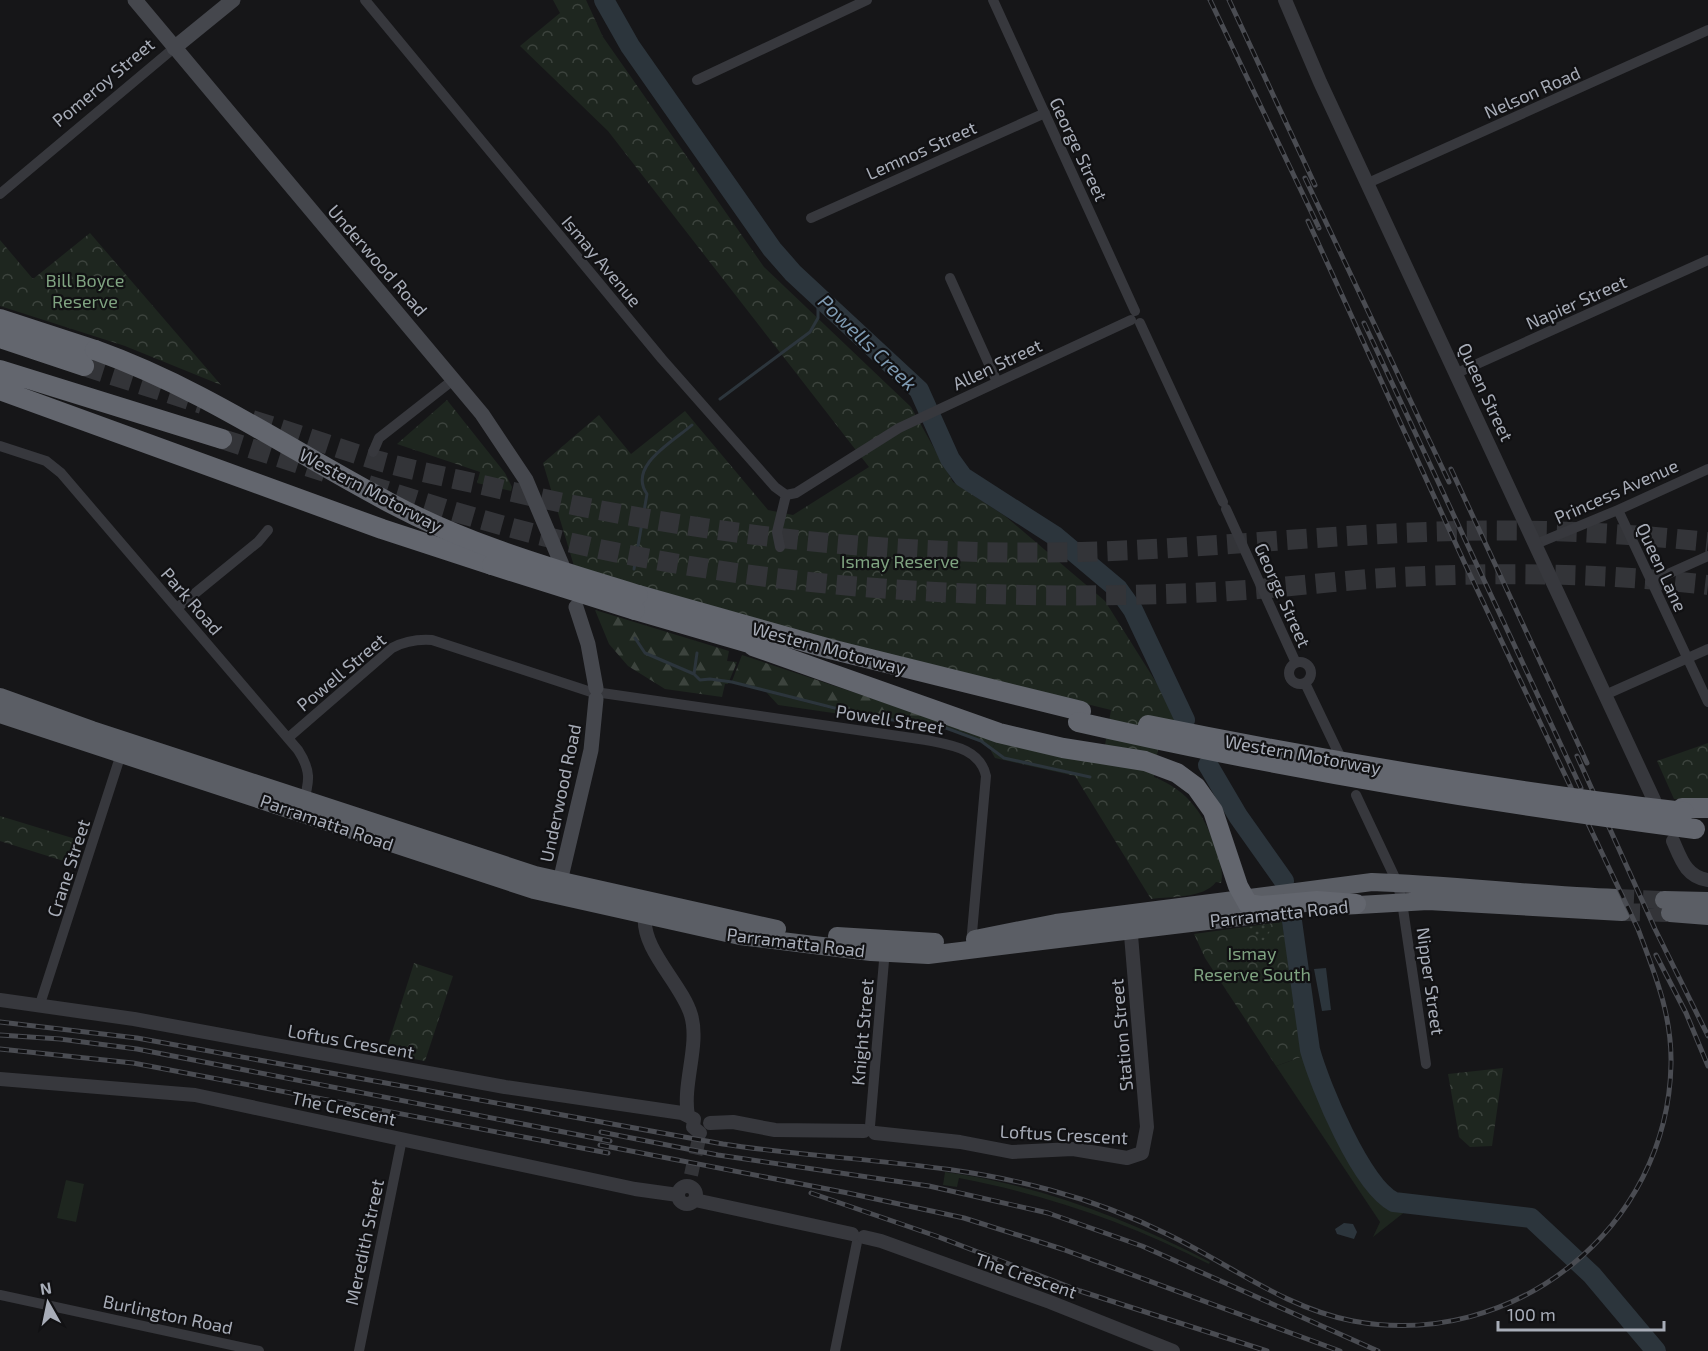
<svg xmlns="http://www.w3.org/2000/svg" width="1708" height="1351" font-family="'Exo 2',sans-serif">
<style>
.grass{fill:#1e261f}
.forest{fill:url(#forest-firs)}
.park{fill:url(#park-crowns)}
.garden{fill:url(#garden-dots)}
.water{fill:#2c353c}
.lines{fill:none;stroke-linecap:round;stroke-linejoin:round}
.stream{stroke:#2c353c;stroke-width:3}
.river{stroke:#2c353c;stroke-width:20}
.tertiary-tunnel{stroke:#333438;stroke-width:14;stroke-dasharray:14 7;stroke-linecap:butt}
.trunk-tunnel{stroke:#333438;stroke-width:18;stroke-dasharray:18 9;stroke-linecap:butt}
.motorway-tunnel{stroke:#333438;stroke-width:20;stroke-dasharray:20 10;stroke-linecap:butt}
.minor{stroke:#37383d;stroke-width:10}
.tertiary{stroke:#37383d;stroke-width:14}
.secondary{stroke:#45474d;stroke-width:15}
.trunk{stroke:#5b5e65;stroke-width:18}
.motorway{stroke:#63666e;stroke-width:20}
.rail-casing{stroke:#4a4c52;stroke-width:5}
.rail{stroke:#111113;stroke-width:3;stroke-dasharray:9;stroke-linecap:butt}
.motorway-bridge{stroke:#63666e;stroke-width:20}
.labels{text-anchor:middle;dominant-baseline:central;stroke-width:4.5;stroke-linejoin:round;paint-order:stroke}
.street-label{font-size:18px;fill:#a8adb8;stroke:#111113}
.park-label{font-size:18px;fill:#7fa381;stroke:#111113}
.water-label{font-size:20px;font-style:italic;fill:#7f9bb3;stroke:#111113}
</style>
<defs>
<pattern id="forest-firs" width="22" height="20" patternUnits="userSpaceOnUse" patternTransform="scale(1.5)"><rect width="22" height="20" fill="#1e261f"/><path d="M5 1l3.5 6h-7zM16 11l3.5 6h-7z" fill="#3c433d"/></pattern>
<pattern id="park-crowns" width="20" height="18" patternUnits="userSpaceOnUse" patternTransform="scale(1.5)"><rect width="20" height="18" fill="#1e261f"/><path d="M2 6a3 3 0 1 1 6 0M12 15a3 3 0 1 1 6 0" fill="none" stroke="#3c433d"/></pattern>
<pattern id="garden-dots" width="8" height="8" patternUnits="userSpaceOnUse" patternTransform="scale(1.5)"><rect width="8" height="8" fill="#1e261f"/><path d="M2 2h.1M6 6h.1" fill="none" stroke="#3c433d" stroke-width="1.8" stroke-linecap="round"/></pattern>
</defs>
<rect width="100%" height="100%" fill="#161618"/>
<!-- grass -->
<path class="grass" d="M766 692 867 718 778 705Z
M1304 1056 1335 1126 1384 1203 1392 1209 1406 1211 1373 1237 1380 1222 1276 1066Z
M945 1172C1040 1185 1126 1218 1210 1262L1209 1264C1129 1223 1048 1195 959 1178L957 1187 943 1185Z
M66 1180 84 1184 76 1222 57 1218Z"/>
<!-- forest -->
<path class="forest" d="M595 610 729 651 727 661 737 662 728 684H725L722 697 665 689 628 666 609 644Z
M742 655 997 740 992 749C957 720 908 724 865 715 821 706 776 692 732 681Z"/>
<!-- park -->
<path class="park" d="M553 0H586L603 37 764 267 911 407 953 482 1005 516 1105 601 1183 725 1162 721 1154 777C1189 791 1205 815 1216 850 1219 861 1224 872 1221 883L1216 882C1203 899 1171 896 1151 899L1075 776 995 758 991 751 997 740 1102 763 1111 710 789 631 574 566 543 463 599 415 631 454 685 411 768 510 793 515 869 467 608 131 520 46 560 13Z
M90 233 221 385 125 346 0 306V240L33 279Z
M447 400 505 473 512 487 511 491 477 483 480 472 397 444Z
M1708 743V801L1674 799 1657 761Z
M0 816 79 840 70 863 0 841Z
M1282 922 1304 1056 1276 1066 1205 958 1194 934Z
M414 963 453 976 425 1061 385 1054Z
M1503 1068 1492 1146 1470 1147 1459 1137 1448 1074Z"/>
<!-- garden -->
<path class="garden" d="M1266 925 1271 930 1263 941 1247 930 1236 932 1232 929Z"/>
<!-- water -->
<path class="water" d="M1326 968 1331 1010 1322 1011 1314 969Z
M1344 1223 1353 1224 1357 1232 1354 1239 1337 1234 1335 1229Z"/>
<g class="lines">
<!-- stream -->
<path class="stream" d="M720 399 810 332 818 318V295
M634 569 647 494C627 466 674 441 692 425
M635 638 645 653 694 674 700 680 710 679 732 682 866 716 946 728 981 741 1004 758 1090 777
M694 674 697 653"/>
<!-- river -->
<path class="river" d="M604 0 630 46 772 249 793 273 919 390 950 459 963 477 1055 536 1118 589 1133 610 1185 720
M1208 765 1238 816 1284 881
M1292 921 1310 1050C1320 1086 1361 1185 1394 1202L1531 1218 1592 1275 1656 1351"/>
<!-- tertiary-tunnel -->
<path class="tertiary-tunnel" d="M691 1175 700 1134"/>
<!-- trunk-tunnel -->
<path class="trunk-tunnel" d="M1616 898 1664 900
M1622 912 1670 913"/>
<!-- motorway-tunnel -->
<path class="motorway-tunnel" d="M84 366 202 404
M252 420C295 433 337 448 379 461 415 471 451 478 487 486 681 532 881 557 1081 552 1196 549 1312 536 1427 532 1521 528 1615 532 1708 542
M222 439 325 472
M368 485C440 508 516 531 590 547 794 591 1005 602 1213 592 1276 589 1339 580 1402 577 1504 572 1607 573 1708 585"/>
<!-- minor -->
<path class="minor" d="M365 0 662 359 775 487 786 495
M993 0 1135 311
M697 80 867 0
M1368 183 1708 30
M0 194 174 48
M811 218 1045 113
M950 278 997 382
M1140 323 1223 502
M1457 373 1708 260
M0 446 46 461 61 473 298 750C311 770 310 781 303 803
M373 452 379 438 453 380
M786 495 796 493 899 428 1131 320
M1226 509 1296 663
M1618 510 1708 702
M1536 544 1618 510 1708 469
M780 547 777 532 786 495
M1650 582 1708 556
M177 608 258 542 268 530
M1289 673a11 11 0 1 1 22 0a11 11 0 1 1-22 0Z
M1305 683 1339 754
M602 693 926 740C950 745 980 748 986 776L971 944
M1605 695 1708 649
M288 738 392 648C405 641 417 639 432 640L591 692
M1356 795 1397 882 1402 902 1426 1064
M40 1004 122 751
M870 1126 885 949
M0 1295 259 1351
M359 1351 402 1139
M835 1351 857 1242"/>
<!-- tertiary -->
<path class="tertiary" d="M1285 0 1320 82 1654 800
M1673 841C1681 859 1686 877 1708 880
M645 916C641 949 682 984 691 1015 700 1045 682 1084 688 1116
M0 1000 134 1019 505 1087 682 1113 694 1119
M0 1079 195 1095 635 1189 678 1195
M694 1119 693 1127 700 1133
M710 1123 733 1122 775 1130 864 1131
M875 1133 960 1142 1012 1152 1073 1149 1127 1158 1142 1153 1147 1127 1130 923
M678 1195a9 9 0 1 1 18 0a9 9 0 1 1-18 0Z
M695 1200 852 1234
M864 1237 881 1241 1050 1302 1173 1351"/>
<!-- secondary -->
<path class="secondary" d="M135 0 482 414 526 480 562 565
M174 48 233 0
M576 607 588 644 596 688
M558 890 591 750 596 699"/>
<!-- trunk -->
<path class="trunk" d="M0 697 92 730 535 875 777 929
M0 714 534 890 740 936 871 952 928 955 1281 912
M1664 900 1708 901
M1341 906 1428 901 1622 912
M1670 913 1708 916
M837 936 935 942
M975 939 1056 923 1372 882C1454 885 1535 895 1616 898"/>
<!-- motorway -->
<path class="motorway" d="M0 319 95 350
M0 338 84 366
M0 370 222 439
M0 390 382 529 492 565
M638 595 830 649 1081 711
M635 610 766 648
M753 646 999 733 1063 748 1145 761 1177 773 1196 787 1213 811 1238 886 1248 904 1261 906 1317 901 1356 904
M1682 808H1708"/>
<defs>
<path id="rail" d="M1210 0 1319 228
M1229 0 1315 185
M1305 178 1449 482
M1364 323 1581 788
M1451 469 1587 763
M1577 756 1655 929 1708 1036
M1656 955 1686 1013 1708 1066
M0 1022 137 1038 723 1144C832 1161 943 1160 1050 1190 1091 1201 1131 1216 1169 1235 1231 1265 1285 1308 1353 1321 1514 1351 1668 1228 1671 1064 1672 1015 1655 974 1638 929L1465 564 1308 221
M0 1035 60 1039 137 1049 610 1141
M0 1049 133 1063 608 1153
M601 1132 718 1155 929 1186 1048 1213 1142 1246 1378 1351
M600 1145 848 1193 964 1218 1062 1249 1340 1351
M811 1193 936 1236 1080 1291 1267 1351"/>
</defs>
<!-- rail casing -->
<use href="#rail" class="rail-casing"/>
<!-- rail -->
<use href="#rail" class="rail"/>
<!-- motorway-bridge -->
<path class="motorway-bridge" d="M95 350C204 389 293 452 394 505 471 546 555 569 638 595
M492 565 635 610
M1078 722C1284 769 1485 802 1695 829
M1148 725C1325 761 1504 791 1684 812"/>
</g>
<g class="labels">
<!-- street labels -->
<g class="street-label">
<text transform="translate(103 82) rotate(-40)">Pomeroy Street</text>
<text transform="translate(1532 92) rotate(-24)">Nelson Road</text>
<text transform="translate(1079 149) rotate(65)">George Street</text>
<text transform="translate(921 150) rotate(-24)">Lemnos Street</text>
<text transform="translate(378 260) rotate(49)">Underwood Road</text>
<text transform="translate(602 261) rotate(50)">Ismay Avenue</text>
<text transform="translate(1576 302) rotate(-24)">Napier Street</text>
<text transform="translate(997 364) rotate(-25)">Allen Street</text>
<text transform="translate(1486 392) rotate(65)">Queen Street</text>
<text transform="translate(371 490) rotate(28)">Western Motorway</text>
<text transform="translate(1616 491) rotate(-24)">Princess Avenue</text>
<text transform="translate(1662 567) rotate(65)">Queen Lane</text>
<text transform="translate(1283 595) rotate(66)">George Street</text>
<text transform="translate(192 601) rotate(49)">Park Road</text>
<text transform="translate(829 648) rotate(15)">Western Motorway</text>
<text transform="translate(341 672) rotate(-40)">Powell Street</text>
<text transform="translate(890 719) rotate(9)">Powell Street</text>
<text transform="translate(1303 754) rotate(10)">Western Motorway</text>
<text transform="translate(560 793) rotate(-78)">Underwood Road</text>
<text transform="translate(327 822) rotate(19)">Parramatta Road</text>
<text transform="translate(68 868) rotate(-72)">Crane Street</text>
<text transform="translate(1279 913) rotate(-6)">Parramatta Road</text>
<text transform="translate(796 942) rotate(7)">Parramatta Road</text>
<text transform="translate(1431 981) rotate(82)">Nipper Street</text>
<text transform="translate(862 1032) rotate(-85)">Knight Street</text>
<text transform="translate(1121 1035) rotate(-95)">Station Street</text>
<text transform="translate(351 1041) rotate(10)">Loftus Crescent</text>
<text transform="translate(344 1108) rotate(12)">The Crescent</text>
<text transform="translate(1064 1134) rotate(3)">Loftus Crescent</text>
<text transform="translate(364 1242) rotate(-78)">Meredith Street</text>
<text transform="translate(1026 1275) rotate(19)">The Crescent</text>
<text transform="translate(168 1314) rotate(12)">Burlington Road</text>
</g>
<!-- park labels -->
<g class="park-label">
<text x="85" y="280">Bill Boyce<tspan x="85" dy="21">Reserve</tspan></text>
<text x="900" y="561">Ismay Reserve</text>
<text x="1252" y="953">Ismay<tspan x="1252" dy="21">Reserve South</tspan></text>
</g>
<!-- water labels -->
<g class="water-label">
<text transform="translate(868 342) rotate(44)">Powells Creek</text>
</g>
</g>
<!-- north arrow -->
<g transform="translate(48 1303) rotate(351)" stroke="#111113" stroke-width="4.5" paint-order="stroke">
<path d="M0-4.5L10 22L0 15L-10 22Z" fill="#a8adb8"/>
<text y="-9" font-size="16" font-weight="bold" text-anchor="middle" fill="#a8adb8">N</text>
</g>
<!-- scale -->
<path d="M1498 1321v9h166v-9" fill="none" stroke="#a8adb8" stroke-width="3"/>
<text x="1507" y="1321" font-size="18" fill="#a8adb8" stroke="#111113" stroke-width="4.5" paint-order="stroke">100 m</text>
</svg>
